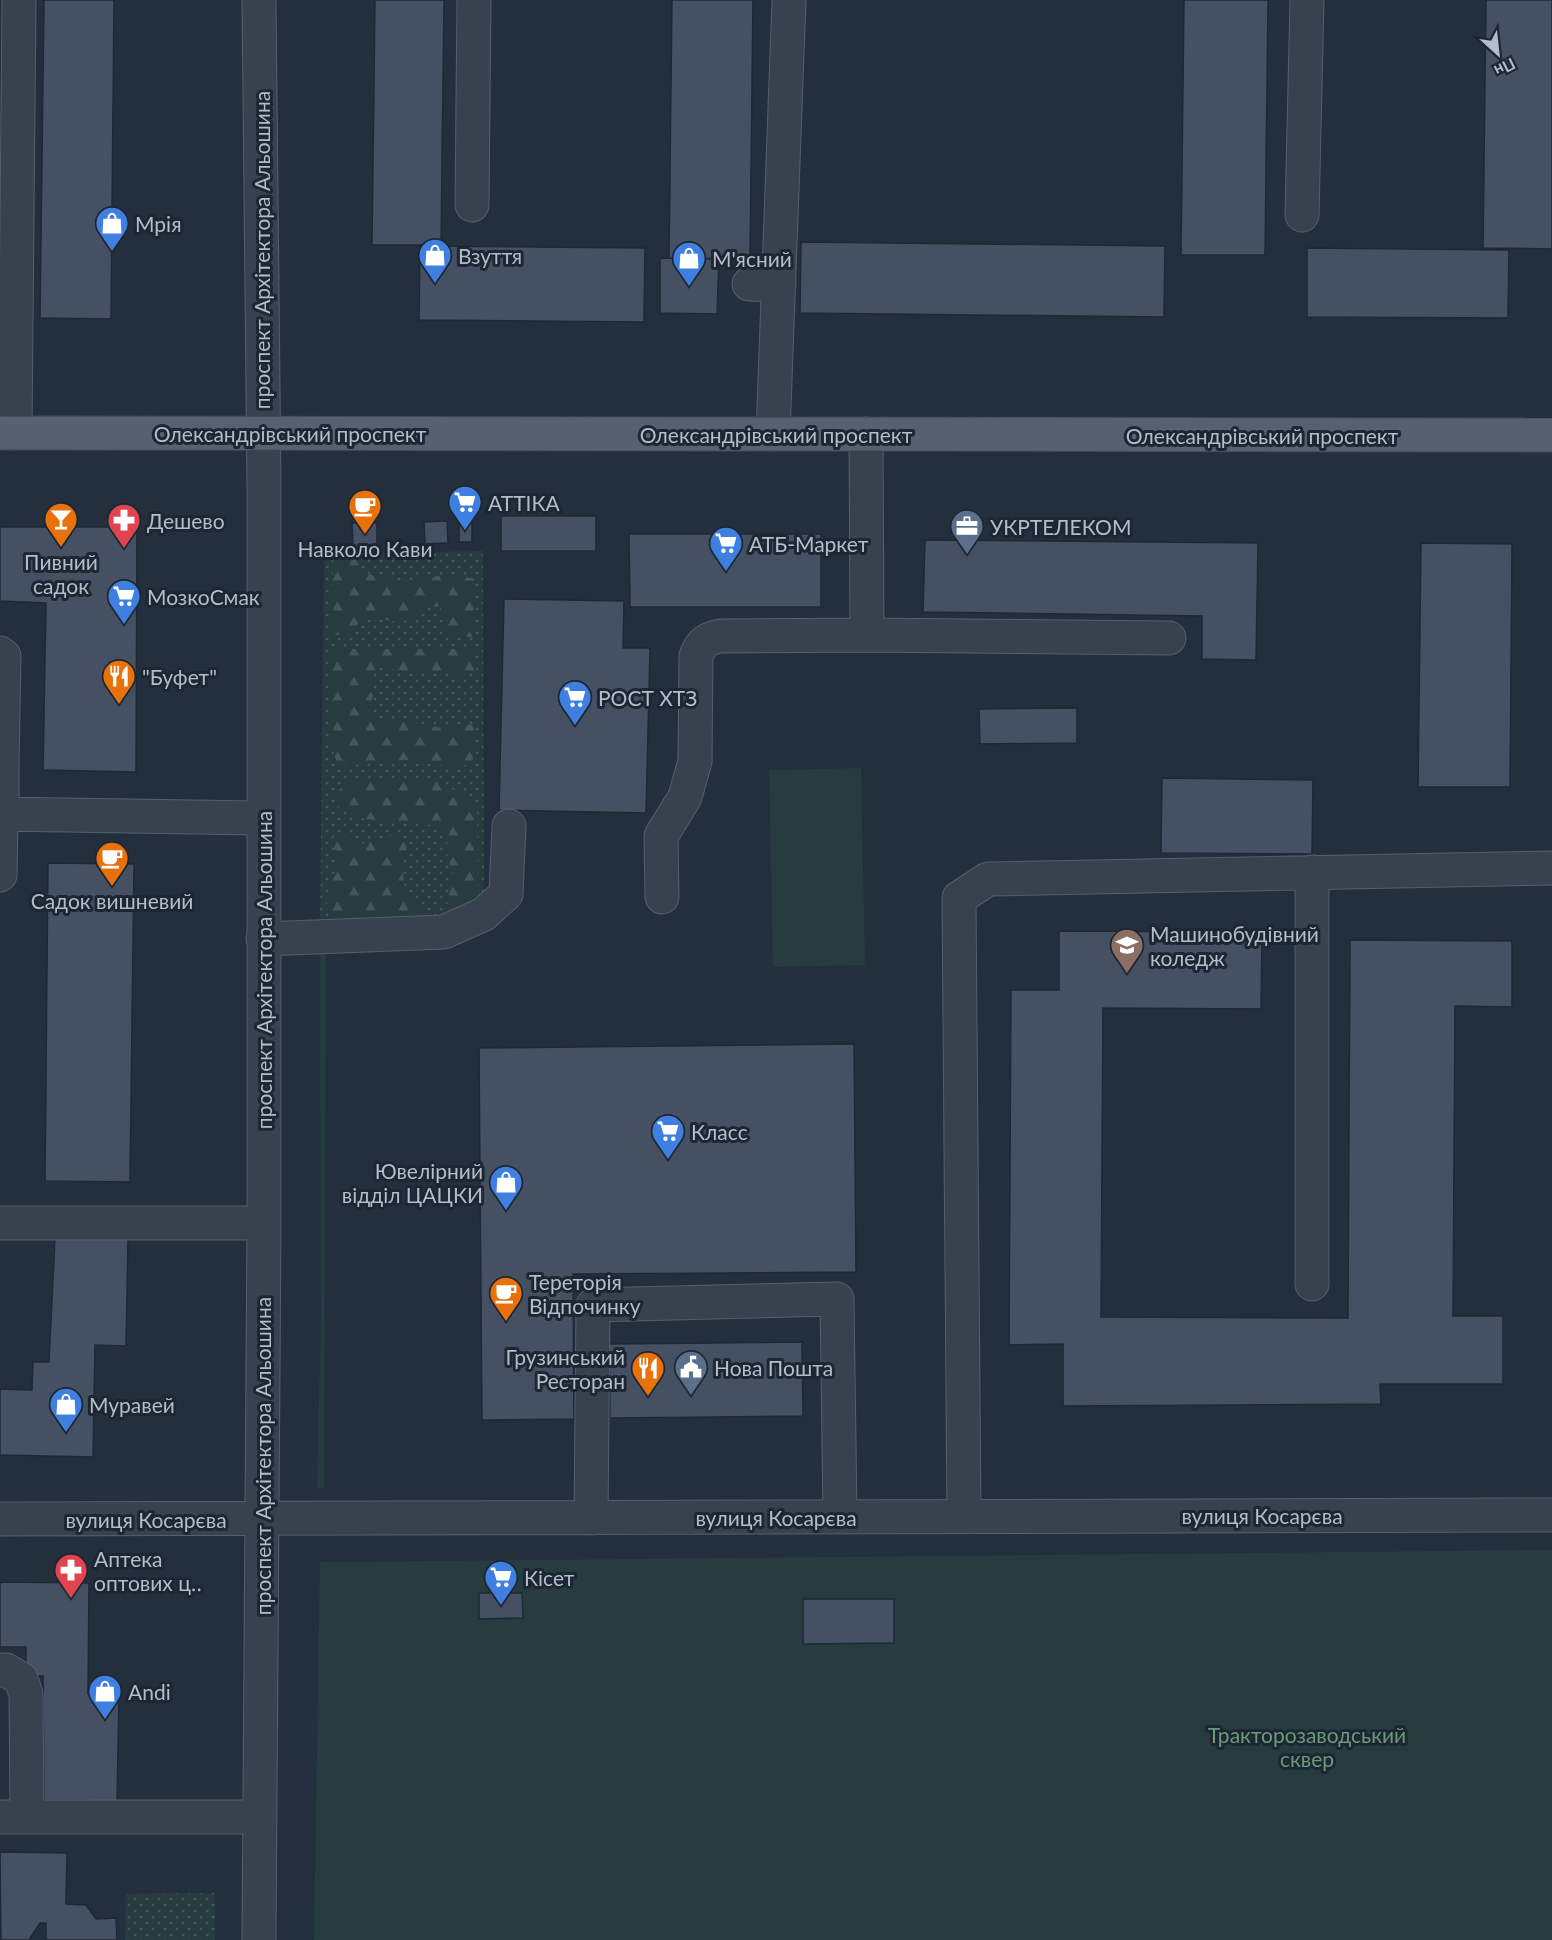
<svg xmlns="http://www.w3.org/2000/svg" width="1552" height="1940" font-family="Lato,sans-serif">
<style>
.grass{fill:url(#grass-dots)}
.forest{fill:url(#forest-firs)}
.park{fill:#263c3f}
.building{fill:#455162;stroke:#1f2835;stroke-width:1.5}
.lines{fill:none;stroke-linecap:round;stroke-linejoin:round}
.minor-casing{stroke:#565f6c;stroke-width:35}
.major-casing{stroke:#414a57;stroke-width:35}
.minor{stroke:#38414e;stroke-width:33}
.major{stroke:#56606e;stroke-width:33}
.labels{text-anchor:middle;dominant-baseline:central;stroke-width:6;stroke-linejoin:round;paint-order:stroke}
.poi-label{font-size:21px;fill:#b4bcc9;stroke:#1d2633;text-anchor:start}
.street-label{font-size:21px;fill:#b4bcc9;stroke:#1d2633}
.park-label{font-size:21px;fill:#6b9a76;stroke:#1d2633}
</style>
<defs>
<pattern id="grass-dots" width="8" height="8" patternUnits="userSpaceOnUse" patternTransform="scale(1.5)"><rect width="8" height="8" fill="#263c3f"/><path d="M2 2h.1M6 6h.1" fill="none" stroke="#435659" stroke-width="1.8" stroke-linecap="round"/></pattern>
<pattern id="forest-firs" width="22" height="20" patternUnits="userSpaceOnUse" patternTransform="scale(1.5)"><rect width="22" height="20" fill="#263c3f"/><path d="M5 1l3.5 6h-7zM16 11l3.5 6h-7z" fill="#435659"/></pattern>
</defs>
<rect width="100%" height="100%" fill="#242f3e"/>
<!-- grass -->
<path class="grass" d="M483 551 484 914 320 936 324 554Z
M215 1893V1940H125L126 1894Z"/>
<!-- forest -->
<path class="forest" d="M359 558V568L365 573 401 581 454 574 474 579V637L447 636 440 606C436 607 430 607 426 609 418 613 415 619 405 621 379 624 368 606 350 635H331L333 559Z
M331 649H474L476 671 462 677 444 671 420 673 380 668 370 678 373 696 368 711 380 722H411L442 728 473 724C477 739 478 751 470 765L443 766 406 760 346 766 337 763 331 744Z
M387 779H437L449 788 469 795 477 805 478 909 454 922 446 913 453 871 448 862 447 842 432 825C403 822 365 824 339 809L337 791 350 782Z
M340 834 365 844 393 834 407 845C400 884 400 887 428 917L331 924 326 898 337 870 333 837Z"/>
<!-- park -->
<path class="park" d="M861 768 865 965 773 967 769 770Z
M320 936H326L324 1488H317L321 1317Z
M1552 1550V1940H314L320 1562Z"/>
<!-- building -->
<path class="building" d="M44 0H114L111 319 40 318Z
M375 0H444L441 245H372Z
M672 0H753L750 259 669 258Z
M1184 0H1268L1265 255H1181Z
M1486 0H1552V249L1483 248Z
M801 242 1165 246 1164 317 800 313Z
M420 246 645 248 644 322 419 320Z
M1307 248 1509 250 1508 318 1307 317Z
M660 258 719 259 717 314 660 313Z
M501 516H596V551H501Z
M447 521 448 543 425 544 424 522Z
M459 521H472V542H459Z
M352 523H377V546L353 547Z
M0 527H137L136 772 43 770 46 603 0 601Z
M629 534H821V607H630Z
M925 540 1258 543 1256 660 1202 659V616L923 612Z
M1421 543 1512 544 1510 787H1418Z
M504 599 624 601 623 648H650L646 813 499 810Z
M1077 708V743L980 744 979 709Z
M1162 778 1313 780 1312 854 1161 853Z
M48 863 134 864 130 1182 45 1181Z
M1059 931 1262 932 1261 1009 1103 1008 1101 1317 1348 1318 1350 940 1512 941V1007L1455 1006 1453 1316H1503V1384H1380L1381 1404 1063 1406V1344L1009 1345 1011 990H1059Z
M854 1044 856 1272 573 1274 574 1419 482 1420 479 1048Z
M55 1238 128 1239 126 1346 95 1345 93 1457 0 1455V1389L32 1390 33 1362H49Z
M802 1342 803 1416 610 1418 609 1344Z
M0 1582 89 1583 88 1694 119 1695 117 1801 44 1800 43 1676H26V1647H0Z
M479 1593H522L523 1618 479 1619Z
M803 1599H894V1643L803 1644Z
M0 1852 67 1853 66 1904 86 1905 96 1919 116 1918 117 1940H46V1923H40L29 1940H1Z"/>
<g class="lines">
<defs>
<path id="minor" d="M472 205 474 0
M1302 215 1307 0
M749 284 779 285
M15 433 19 0
M773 434 789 0
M866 434 867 635 1169 638
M0 653 4 656 0 875
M2 745V814L263 818
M662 897 661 836 685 797 695 761 696 656C701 642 707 639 720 636L867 635
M263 939 444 932 484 914 506 894 509 826
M0 1223H264
M1312 1284V872
M964 1516 959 898 988 879 1552 868
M591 1518 593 1305 837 1299 840 1516
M0 1519 1552 1515
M0 1670H6L21 1679 26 1694 27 1817
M0 1817H259
M259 1940 264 1223V487L259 0"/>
<path id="major" d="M0 433 1552 435"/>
</defs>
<!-- minor casing -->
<use href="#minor" class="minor-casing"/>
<!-- major casing -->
<use href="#major" class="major-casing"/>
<!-- minor -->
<use href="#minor" class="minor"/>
<!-- major -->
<use href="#major" class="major"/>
</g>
<!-- icons -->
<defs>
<symbol id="shop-pin" viewBox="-11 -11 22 30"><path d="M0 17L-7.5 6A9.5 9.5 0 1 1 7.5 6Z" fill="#3f7fe0" stroke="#1d2633"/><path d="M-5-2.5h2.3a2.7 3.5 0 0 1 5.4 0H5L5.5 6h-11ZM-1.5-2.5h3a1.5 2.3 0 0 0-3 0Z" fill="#fff"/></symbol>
<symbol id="supermarket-pin" viewBox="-11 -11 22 30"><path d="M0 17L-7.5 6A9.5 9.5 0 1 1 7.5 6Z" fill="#3f7fe0" stroke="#1d2633"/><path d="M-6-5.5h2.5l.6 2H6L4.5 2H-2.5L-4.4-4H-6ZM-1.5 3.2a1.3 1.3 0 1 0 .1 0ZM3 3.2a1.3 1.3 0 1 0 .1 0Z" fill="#fff"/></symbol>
<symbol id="cafe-pin" viewBox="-11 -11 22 30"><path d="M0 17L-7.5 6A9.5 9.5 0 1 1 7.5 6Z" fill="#e8710a" stroke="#1d2633"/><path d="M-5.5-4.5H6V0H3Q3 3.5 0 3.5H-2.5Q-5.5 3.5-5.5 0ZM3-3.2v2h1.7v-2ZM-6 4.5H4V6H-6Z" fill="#fff"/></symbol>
<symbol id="bar-pin" viewBox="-11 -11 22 30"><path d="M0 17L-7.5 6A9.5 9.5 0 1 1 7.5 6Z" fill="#e8710a" stroke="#1d2633"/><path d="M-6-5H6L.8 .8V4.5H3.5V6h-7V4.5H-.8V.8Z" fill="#fff"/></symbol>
<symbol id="pharmacy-pin" viewBox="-11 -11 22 30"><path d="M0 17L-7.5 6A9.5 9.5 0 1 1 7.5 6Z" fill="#e0444e" stroke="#1d2633"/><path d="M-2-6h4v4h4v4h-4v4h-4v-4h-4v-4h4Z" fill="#fff"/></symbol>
<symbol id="office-pin" viewBox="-11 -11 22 30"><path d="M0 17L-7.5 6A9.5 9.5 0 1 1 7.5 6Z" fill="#5c6f8a" stroke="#1d2633"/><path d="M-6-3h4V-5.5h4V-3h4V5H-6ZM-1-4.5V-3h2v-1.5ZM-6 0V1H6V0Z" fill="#fff"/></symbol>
<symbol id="restaurant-pin" viewBox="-11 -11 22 30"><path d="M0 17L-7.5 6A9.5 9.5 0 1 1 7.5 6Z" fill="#e8710a" stroke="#1d2633"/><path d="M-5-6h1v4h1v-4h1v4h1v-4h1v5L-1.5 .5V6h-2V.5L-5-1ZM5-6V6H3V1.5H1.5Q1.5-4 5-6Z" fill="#fff"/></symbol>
<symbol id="university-pin" viewBox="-11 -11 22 30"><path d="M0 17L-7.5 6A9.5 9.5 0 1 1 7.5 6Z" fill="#8d6e63" stroke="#1d2633"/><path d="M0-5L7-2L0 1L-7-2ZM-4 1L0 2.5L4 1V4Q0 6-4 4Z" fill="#fff"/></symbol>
<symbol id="civic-pin" viewBox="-11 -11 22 30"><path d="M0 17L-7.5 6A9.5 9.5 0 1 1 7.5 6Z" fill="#5c6f8a" stroke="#1d2633"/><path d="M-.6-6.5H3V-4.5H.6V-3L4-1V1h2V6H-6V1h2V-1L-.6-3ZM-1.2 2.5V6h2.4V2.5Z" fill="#fff"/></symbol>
</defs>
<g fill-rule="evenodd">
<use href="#shop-pin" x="93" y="204" width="38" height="52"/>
<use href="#shop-pin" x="416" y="236" width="38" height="52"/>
<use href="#shop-pin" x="670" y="239" width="38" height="52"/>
<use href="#supermarket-pin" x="446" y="483" width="38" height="52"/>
<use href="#cafe-pin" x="346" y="487" width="38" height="52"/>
<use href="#bar-pin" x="42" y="500" width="38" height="52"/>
<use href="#pharmacy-pin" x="105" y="501" width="38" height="52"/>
<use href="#office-pin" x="948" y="507" width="38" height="52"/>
<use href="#supermarket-pin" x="707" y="524" width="38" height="52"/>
<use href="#supermarket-pin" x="105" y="577" width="38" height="52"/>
<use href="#restaurant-pin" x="100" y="657" width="38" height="52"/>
<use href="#supermarket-pin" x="556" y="678" width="38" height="52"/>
<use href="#cafe-pin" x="93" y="839" width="38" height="52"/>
<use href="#university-pin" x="1108" y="926" width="38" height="52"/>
<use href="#supermarket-pin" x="649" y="1112" width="38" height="52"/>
<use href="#shop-pin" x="487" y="1163" width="38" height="52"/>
<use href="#cafe-pin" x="487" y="1274" width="38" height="52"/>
<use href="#civic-pin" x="672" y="1348" width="38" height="52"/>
<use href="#restaurant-pin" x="629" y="1349" width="38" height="52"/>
<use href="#shop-pin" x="47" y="1385" width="38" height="52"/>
<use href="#pharmacy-pin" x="52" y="1551" width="38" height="52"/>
<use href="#supermarket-pin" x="482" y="1558" width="38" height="52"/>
<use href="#shop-pin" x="86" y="1672" width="38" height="52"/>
</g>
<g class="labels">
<!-- poi labels -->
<g class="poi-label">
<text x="135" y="223">Мрiя</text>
<text x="458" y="255">Взуття</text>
<text x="712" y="258">М'ясний</text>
<text x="488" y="502">АТТІКА</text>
<text x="147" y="520">Дешево</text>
<text x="990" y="526">УКРТЕЛЕКОМ</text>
<text x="749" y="543">АТБ-Маркет</text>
<text x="365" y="548" text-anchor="middle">Навколо Кави</text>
<text x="61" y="561" text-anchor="middle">Пивний<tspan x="61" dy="24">садок</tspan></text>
<text x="147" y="596">МозкоСмак</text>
<text x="142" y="676">"Буфет"</text>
<text x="598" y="697">РОСТ ХТЗ</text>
<text x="112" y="900" text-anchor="middle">Садок вишневий</text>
<text x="1150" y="933">Машинобудівний<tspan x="1150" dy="24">коледж</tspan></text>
<text x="691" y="1131">Класс</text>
<text x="483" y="1170" text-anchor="end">Ювелірний<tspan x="483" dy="24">відділ ЦАЦКИ</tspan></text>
<text x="529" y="1281">Тереторія<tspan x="529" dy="24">Відпочинку</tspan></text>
<text x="625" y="1356" text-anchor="end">Грузинський<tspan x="625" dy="24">Ресторан</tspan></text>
<text x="714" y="1367">Нова Пошта</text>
<text x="89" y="1404">Муравей</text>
<text x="94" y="1558">Аптека<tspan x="94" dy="24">оптових ц‥</tspan></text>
<text x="524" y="1577">Кісет</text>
<text x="128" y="1691">Andi</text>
</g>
<!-- street labels -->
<g class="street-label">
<text transform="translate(261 250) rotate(-90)">проспект Архітектора Альошина</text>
<text x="290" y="433">Олександрівський проспект</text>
<text x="776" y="434">Олександрівський проспект</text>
<text x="1262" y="435">Олександрівський проспект</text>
<text transform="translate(263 970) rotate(-90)">проспект Архітектора Альошина</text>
<text transform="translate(262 1456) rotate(-90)">проспект Архітектора Альошина</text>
<text x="1262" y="1515">вулиця Косарєва</text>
<text x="776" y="1517">вулиця Косарєва</text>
<text x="146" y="1519">вулиця Косарєва</text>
</g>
<!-- park labels -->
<g class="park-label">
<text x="1307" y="1734">Тракторозаводський<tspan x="1307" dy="24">сквер</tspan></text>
</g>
</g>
<!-- north arrow -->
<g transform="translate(1498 54) rotate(153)" stroke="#1d2633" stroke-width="4.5" paint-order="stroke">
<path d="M0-4.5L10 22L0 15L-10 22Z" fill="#b4bcc9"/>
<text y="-9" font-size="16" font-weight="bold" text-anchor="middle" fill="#b4bcc9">Пн</text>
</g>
</svg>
